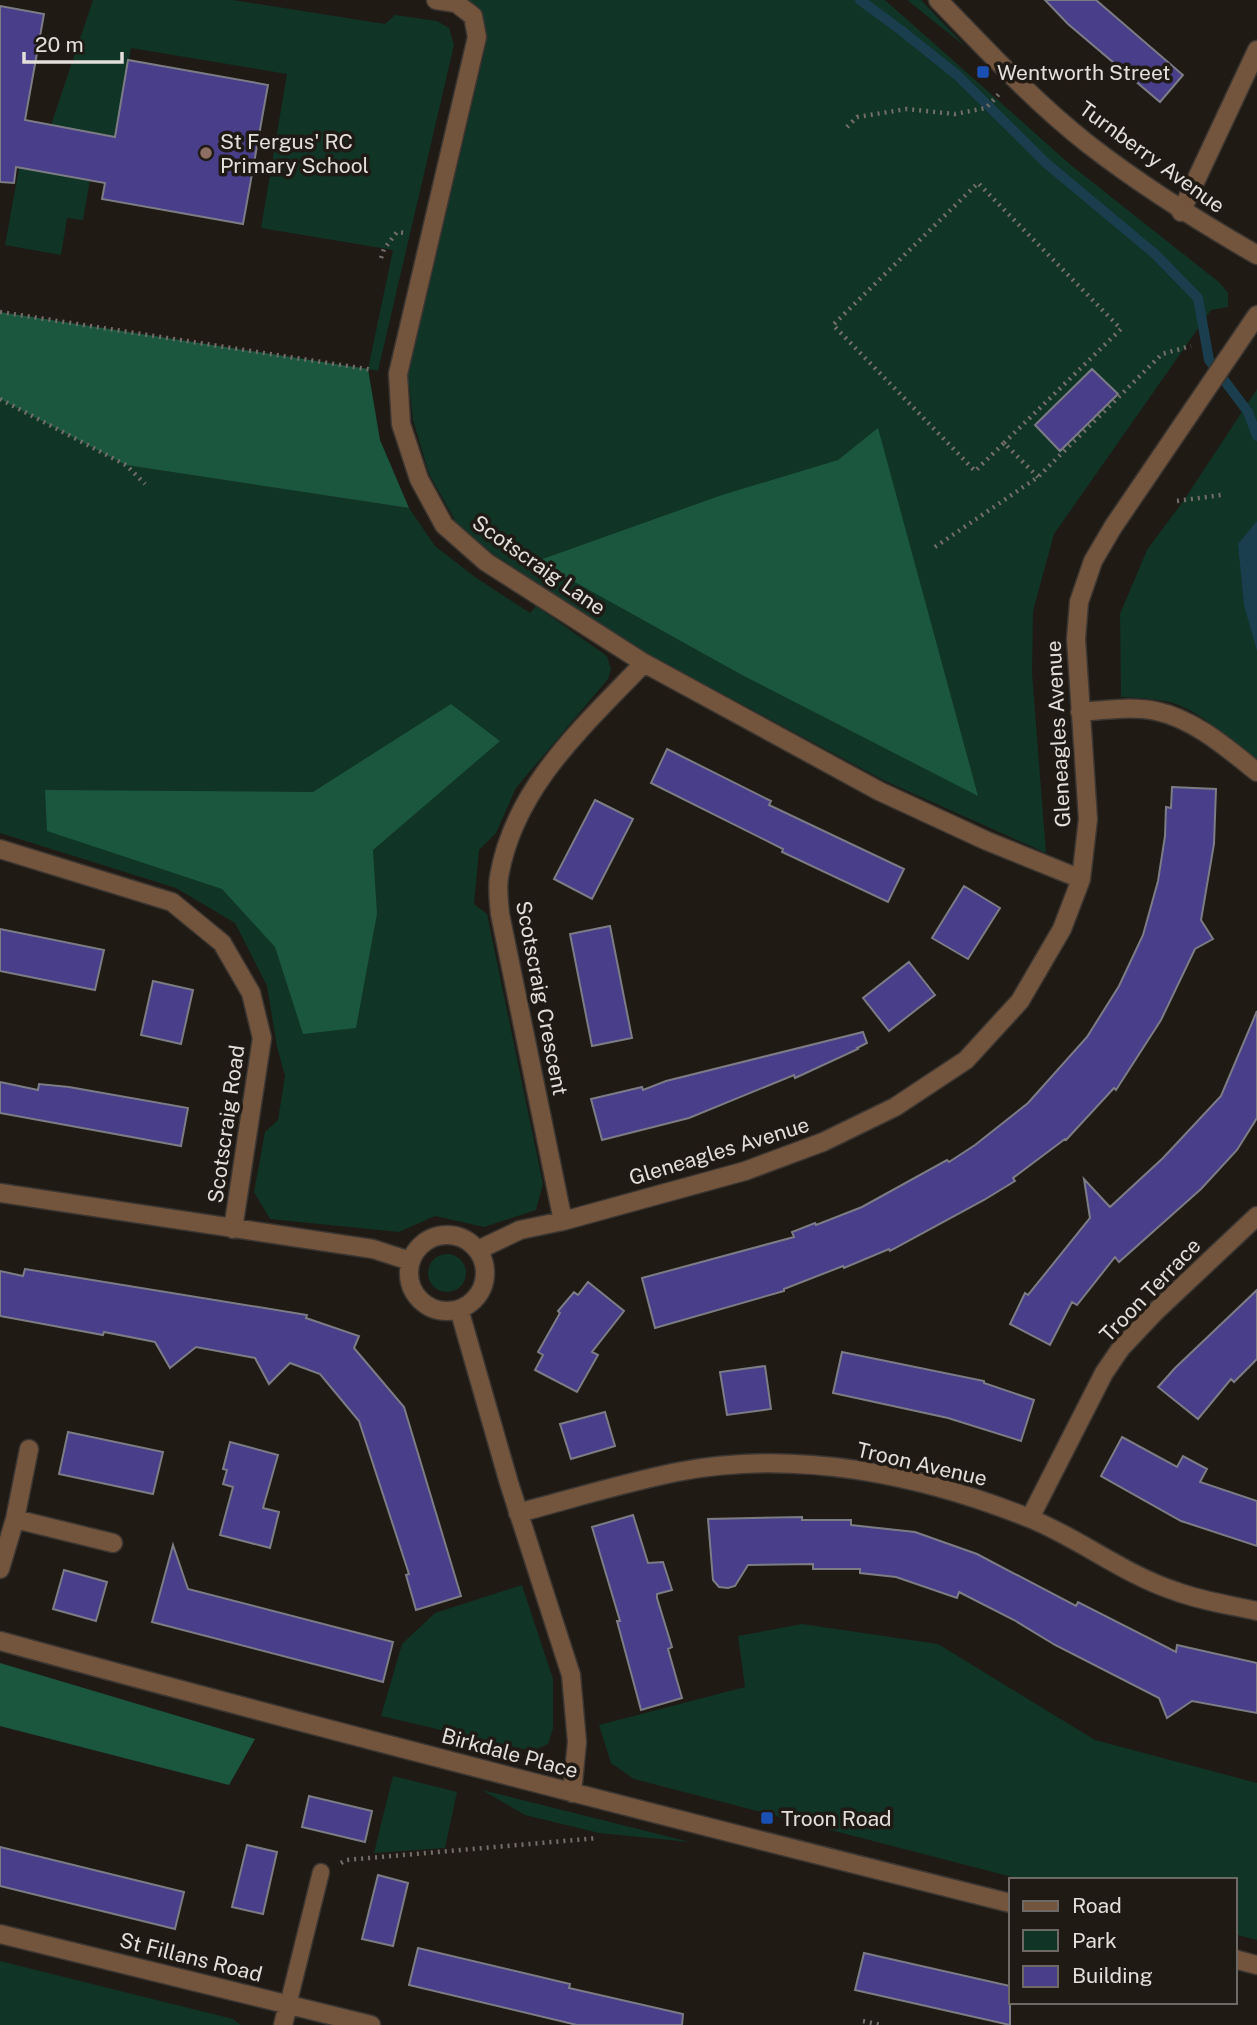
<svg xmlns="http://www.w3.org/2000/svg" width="1257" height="2025" font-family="'Public Sans',sans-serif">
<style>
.green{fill:#103426}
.forest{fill:#1b563f}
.water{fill:#1a3e4d}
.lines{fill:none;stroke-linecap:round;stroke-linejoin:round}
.stream{stroke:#1a3e4d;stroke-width:10}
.building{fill:#483e8a;stroke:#7c7c85;stroke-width:2}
.service-casing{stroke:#3b3631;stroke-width:19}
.minor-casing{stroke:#3b3631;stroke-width:21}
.tertiary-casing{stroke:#3b3631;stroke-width:21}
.path{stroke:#746e6a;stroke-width:4.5;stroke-dasharray:2 5;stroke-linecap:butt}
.service{stroke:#73543d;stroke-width:16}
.minor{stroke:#73543d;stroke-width:18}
.tertiary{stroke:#73543d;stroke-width:18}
.transit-dot{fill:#1a4fb4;stroke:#201a15;stroke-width:2.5}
.education-dot{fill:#8d6e63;stroke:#201a15;stroke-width:2.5}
.labels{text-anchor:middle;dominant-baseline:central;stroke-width:7;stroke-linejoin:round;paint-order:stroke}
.poi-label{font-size:21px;fill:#e3dfdb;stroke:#201a15;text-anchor:start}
.street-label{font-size:21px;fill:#e3dfdb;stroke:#201a15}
</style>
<rect width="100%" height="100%" fill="#201a15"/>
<!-- green -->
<path class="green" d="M93 0H233L385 24 395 15 437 21 449 28 454 45 378 371 368 369 393 250 261 228 287 74 131 48 115 137 51 125Z
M469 0H885L1072 166 1220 283 1228 293V307L1211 310 1054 534 1033 611 1032 673 1046 853 883 780 648 654 493 554 456 522 429 474 413 420 408 374 486 45C486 26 484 13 469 0Z
M907 0H921L966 47Z
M19 168 90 180 83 220 67 218 61 255 5 245Z
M1257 389V761C1233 742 1209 718 1181 706 1162 698 1141 698 1121 697L1120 614 1147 550 1184 500Z
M0 399 127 465 409 508 435 546 475 577 530 613 536 606 607 656 611 669 608 679 516 788 496 833 479 850 474 904 487 914 543 1184 536 1210 484 1227 435 1216 399 1232 270 1219 254 1192 265 1132 278 1120 285 1076 277 1047 267 986 235 923 176 888 0 833Z
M428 1273a19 19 0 1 1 38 0a19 19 0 1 1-38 0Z
M522 1585 553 1679V1728L548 1744 532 1751 381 1716 402 1644 435 1613Z
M802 1624 938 1644 1095 1740 1257 1783V1940L1234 1934V1880H1024L634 1779 611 1763 599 1725 745 1687 738 1636Z
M393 1776 457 1792 445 1848 374 1853Z
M482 1790 690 1842 599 1833 525 1815Z
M0 1961 233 2019 241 2025H0Z"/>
<!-- forest -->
<path class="forest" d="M0 312 368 369 380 440 409 508 126 465 0 399Z
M878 428 978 796 742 675 537 561 722 495 838 460Z
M451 704 500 741 373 850 377 914 356 1028 303 1034 275 947 222 889 47 831 45 790 313 792Z
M0 1663 255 1739 229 1785 0 1726Z"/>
<!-- water -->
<path class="water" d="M1257 521V651L1244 605 1238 544Z"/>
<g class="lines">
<!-- stream -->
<path class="stream" d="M860 0 902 31 957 75 1046 163 1155 254 1198 298 1209 360 1248 412 1257 436"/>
</g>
<!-- building -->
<path class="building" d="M1045 0H1096L1183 75 1160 102 1068 24Z
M0 6 44 14 25 120 115 137 128 60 268 85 243 224 102 199 105 183 16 167 14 183 0 182Z
M1092 369 1118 394 1060 451 1035 425Z
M667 749 771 801 769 805 904 869 888 902 782 852 783 849 651 783Z
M1172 787 1216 789 1214 844 1201 920 1213 939 1195 949 1161 1020 1116 1090 1114 1088 1066 1140 1065 1139 1013 1178 1015 1181 984 1200 890 1251 889 1249 844 1268 843 1266 784 1289V1291L655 1328 642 1278 794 1237 792 1232 815 1223 816 1225 862 1207 947 1160 949 1162 975 1145 1028 1103 1087 1037 1119 986 1143 935 1158 881 1165 836 1166 807 1171 808Z
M595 800 633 819 592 899 554 879Z
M964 886 1000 908 968 959 932 938Z
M610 926 632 1038 592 1046 570 934Z
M0 929 104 950 95 990 0 971Z
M909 962 935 995 889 1031 863 998Z
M153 981 193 990 181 1044 141 1035Z
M1257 1011V1118L1237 1150 1201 1189 1119 1262 1115 1257 1077 1305 1072 1302 1050 1345 1010 1324 1025 1293 1028 1295 1090 1218 1084 1179 1110 1207 1163 1158 1221 1096Z
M863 1032 867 1043 857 1048 858 1049 795 1078 794 1075 689 1118 602 1140 591 1099 642 1087 643 1090 666 1081Z
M0 1082 38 1090 39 1084 69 1087 188 1108 181 1146 0 1113Z
M25 1269 307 1315 306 1318 359 1336 354 1348 404 1407 461 1596 416 1610 406 1575 409 1574 359 1421 320 1374 290 1363 269 1384 255 1358 196 1347 170 1368 155 1342 104 1332 103 1335 0 1316V1271L23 1276Z
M588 1282 624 1311 592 1352 598 1355 577 1392 535 1370 543 1355 538 1352 560 1313 558 1311 574 1292 578 1295Z
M1257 1290V1359L1234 1382 1231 1379 1198 1419 1158 1387 1175 1368Z
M842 1352 984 1381V1383L1034 1400 1021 1441 948 1418 833 1393Z
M765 1366 771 1409 727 1415 720 1372Z
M605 1412 615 1446 571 1459 560 1424Z
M68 1432 163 1452 153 1494 59 1474Z
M1122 1437 1177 1467 1183 1456 1207 1469 1200 1482 1257 1501V1546L1181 1521 1101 1476Z
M230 1442 278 1455 263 1508 279 1512 270 1548 220 1535 233 1487 223 1484 227 1470 223 1469Z
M633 1515 648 1563 663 1562 672 1590 657 1594V1598L672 1647 668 1649 682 1698 641 1710 617 1621H620L592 1527Z
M802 1517V1520H851V1525L915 1532 977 1554 1076 1606 1078 1602 1176 1652 1177 1645 1257 1663V1713L1192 1701 1167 1718 1159 1698 1055 1645 1014 1620 959 1592 957 1598 896 1577 860 1573V1569H813V1564L748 1565 735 1586 728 1588 719 1587 713 1580 708 1519Z
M173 1545 188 1589 393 1642 383 1682 152 1622Z
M64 1570 107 1582 96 1621 53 1609Z
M309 1796 372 1811 365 1842 302 1827Z
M247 1845 277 1852 263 1914 232 1907Z
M0 1847 184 1892 175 1929 0 1886Z
M378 1875 408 1883 393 1946 362 1939Z
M418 1948 570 1984 569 1988 683 2014 682 2025H577L409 1985Z
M864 1953 1010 1986V2025L855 1990Z"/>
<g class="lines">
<defs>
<path id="service" d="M288 2005 321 1872"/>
<path id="minor" d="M436 0 456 3 473 16 477 37 398 374 401 424 419 479 444 525 486 562 644 663 879 791 987 841 1081 879
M1181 212 1257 50
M1080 712C1104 710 1132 706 1156 711 1194 719 1227 748 1257 772
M0 849 172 902 222 943 251 993 262 1038 233 1229
M0 1193 373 1249 410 1261
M563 1221 500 914C499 902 497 889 499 877 514 787 584 726 644 663
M409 1273a38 38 0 1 1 76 0a38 38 0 1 1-76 0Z
M478 1250 520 1230 563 1221 745 1171 823 1142 895 1107 966 1060 1020 1001 1062 929 1081 879 1088 819 1076 639 1079 602 1093 561 1113 527 1257 315
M459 1309 509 1483 571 1675 577 1742 572 1793
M518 1513C571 1499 623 1483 677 1472 795 1449 919 1474 1029 1518 1079 1538 1123 1574 1175 1591 1201 1601 1230 1605 1257 1611
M1030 1518 1104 1373 1121 1348 1155 1312 1257 1216
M15 1519 113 1543
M0 1569 15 1519 29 1449
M0 1641C336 1733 673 1819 1010 1903
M0 1934 371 2025
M1234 1959 1257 1965
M283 2025 288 2005"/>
<path id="tertiary" d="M938 0C986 49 1033 101 1088 144 1142 186 1198 221 1257 255"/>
</defs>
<!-- service casing -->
<use href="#service" class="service-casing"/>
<!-- minor casing -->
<use href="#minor" class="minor-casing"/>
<!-- tertiary casing -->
<use href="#tertiary" class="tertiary-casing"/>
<!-- path -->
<path class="path" d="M847 127 857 117 907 109 955 114 986 108 999 94
M381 258 384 249 397 232 405 233
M0 312 373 370
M0 399 126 465 145 484
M1004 443 1121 329 978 183 833 325 975 471 1004 443 1038 477
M1177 501 1221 495
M935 547 1038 477 1162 354 1191 346
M341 1863 346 1860 598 1838
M863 2021 881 2025"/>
<!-- service -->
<use href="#service" class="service"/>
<!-- minor -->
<use href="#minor" class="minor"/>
<!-- tertiary -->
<use href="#tertiary" class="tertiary"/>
</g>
<!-- markers -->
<g class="transit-dot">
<rect x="976" y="65" width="14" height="14" rx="3.5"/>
<rect x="760" y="1811" width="14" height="14" rx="3.5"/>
</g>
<circle class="education-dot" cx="206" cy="153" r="7"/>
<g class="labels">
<!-- poi labels -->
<g class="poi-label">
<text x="997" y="72">Wentworth Street</text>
<text x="220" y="141">St Fergus' RC<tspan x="220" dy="24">Primary School</tspan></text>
<text x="781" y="1818">Troon Road</text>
</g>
<!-- street labels -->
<g class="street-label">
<text transform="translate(1152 157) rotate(36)">Turnberry Avenue</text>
<text transform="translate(539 565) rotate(35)">Scotscraig Lane</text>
<text transform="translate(1058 734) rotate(-93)">Gleneagles Avenue</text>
<text transform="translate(542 998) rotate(79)">Scotscraig Crescent</text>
<text transform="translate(226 1124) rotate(-82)">Scotscraig Road</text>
<text transform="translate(719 1151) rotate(-17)">Gleneagles Avenue</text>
<text transform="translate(1150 1290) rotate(-46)">Troon Terrace</text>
<text transform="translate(922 1464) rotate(13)">Troon Avenue</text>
<text transform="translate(510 1753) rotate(15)">Birkdale Place</text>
<text transform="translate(191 1957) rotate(14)">St Fillans Road</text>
</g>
</g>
<!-- legend -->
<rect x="1009" y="1878" width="228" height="126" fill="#201a15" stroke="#6e6964" stroke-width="2"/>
<rect x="1023" y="1901" width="35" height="10" fill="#73543d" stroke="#6e6964" stroke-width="2"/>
<text x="1072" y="1913" font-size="21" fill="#e3dfdb">Road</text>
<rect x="1023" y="1930" width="35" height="21" fill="#103426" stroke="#6e6964" stroke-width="2"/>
<text x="1072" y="1948" font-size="21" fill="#e3dfdb">Park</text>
<rect x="1023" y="1966" width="35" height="21" fill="#483e8a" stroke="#6e6964" stroke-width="2"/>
<text x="1072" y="1983" font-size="21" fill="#e3dfdb">Building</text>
<!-- scale -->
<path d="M24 52v10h98v-10" fill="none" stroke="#e3dfdb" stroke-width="3.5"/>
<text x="35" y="52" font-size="21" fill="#e3dfdb" stroke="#201a15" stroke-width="5" paint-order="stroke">20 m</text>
</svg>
